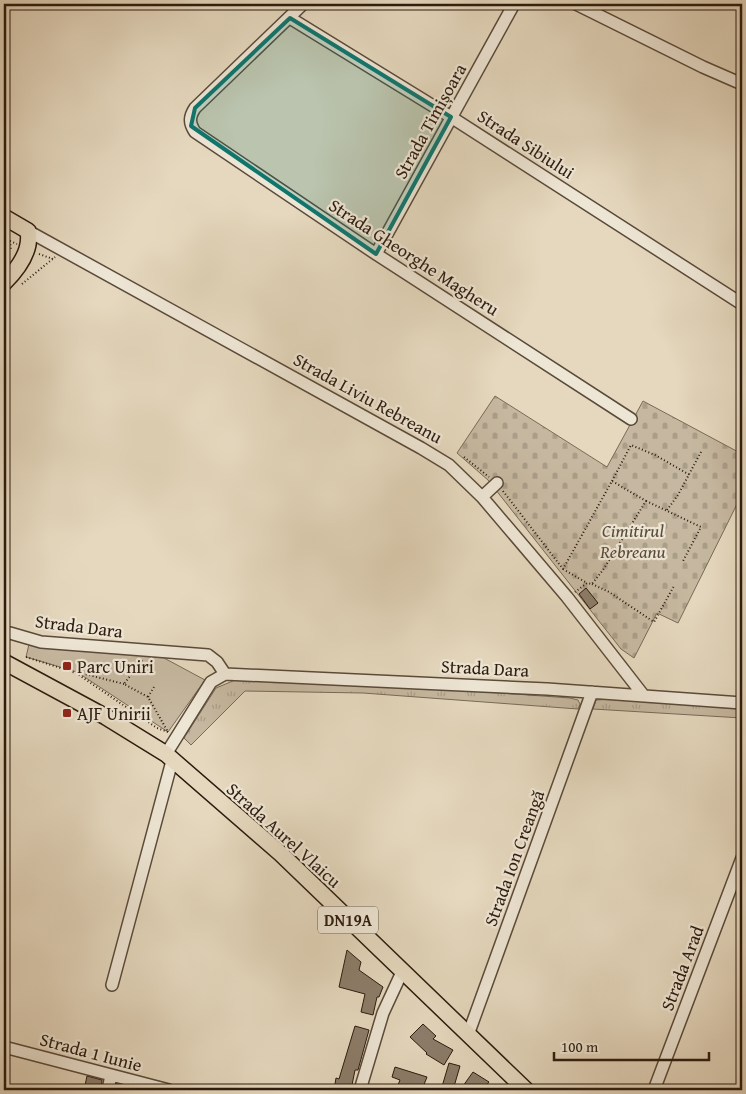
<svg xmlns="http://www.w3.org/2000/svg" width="746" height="1094" font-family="'Gentium Book Plus',serif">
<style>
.grass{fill:url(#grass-tufts);stroke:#796a57}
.cemetery{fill:url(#cemetery-stones);stroke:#796a57}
.green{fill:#c6b8a0;stroke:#796a57}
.building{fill:#8c7d6a;stroke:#2c1b0e}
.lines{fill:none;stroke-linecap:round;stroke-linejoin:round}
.minor-casing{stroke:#5a4a3a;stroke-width:14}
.major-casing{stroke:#2c1b0e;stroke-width:18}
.path{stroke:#2c1b0e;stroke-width:2;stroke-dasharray:1 2.5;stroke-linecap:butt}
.minor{stroke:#eee6d5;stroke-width:11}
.major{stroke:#e5d8be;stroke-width:15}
.marked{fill:#0f766e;fill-opacity:0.2;stroke:#0f766e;stroke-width:4;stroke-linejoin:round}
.poi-dot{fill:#8f2418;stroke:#eee6d5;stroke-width:2}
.labels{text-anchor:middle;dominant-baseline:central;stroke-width:4.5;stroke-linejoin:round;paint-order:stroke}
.shield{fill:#eee6d5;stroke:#66584a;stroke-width:1}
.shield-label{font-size:16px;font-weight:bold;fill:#2c1b0e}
.street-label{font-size:18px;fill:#2c1b0e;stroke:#eee6d5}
.park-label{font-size:18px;font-style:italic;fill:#5a4a3a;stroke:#eee6d5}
.poi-label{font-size:18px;fill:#2c1b0e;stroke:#eee6d5;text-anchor:start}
</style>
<defs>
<pattern id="grass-tufts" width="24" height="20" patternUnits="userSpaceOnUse" patternTransform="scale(1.25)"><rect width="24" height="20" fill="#c6b8a0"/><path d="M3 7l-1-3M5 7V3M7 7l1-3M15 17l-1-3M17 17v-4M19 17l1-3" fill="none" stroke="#aa9e89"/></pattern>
<pattern id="cemetery-stones" width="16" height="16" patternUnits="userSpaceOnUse" patternTransform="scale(1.25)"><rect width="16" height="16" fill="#c6b8a0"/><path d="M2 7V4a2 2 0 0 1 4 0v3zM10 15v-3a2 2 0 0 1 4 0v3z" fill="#aa9e89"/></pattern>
</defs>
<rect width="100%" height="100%" fill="#e5d8be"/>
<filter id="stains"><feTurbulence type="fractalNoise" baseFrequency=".004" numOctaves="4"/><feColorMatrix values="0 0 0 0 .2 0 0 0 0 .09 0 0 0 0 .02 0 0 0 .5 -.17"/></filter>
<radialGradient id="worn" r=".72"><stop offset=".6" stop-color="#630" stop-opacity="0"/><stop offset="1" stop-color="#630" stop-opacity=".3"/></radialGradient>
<!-- grass -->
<path class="grass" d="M240 678 375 684 570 698 578 700 580 704 578 709 363 693 245 691 191 745 184 738 216 688Z
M614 699 742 708V718L593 709 596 700Z"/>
<!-- cemetery -->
<path class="cemetery" d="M495 396 607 467 643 401 742 454V494L678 623 657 613 634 658 621 649 488 480 457 453Z"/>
<!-- green -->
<path class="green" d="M30 640 151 651 205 680 168 732 77 672 26 657Z"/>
<!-- building -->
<path class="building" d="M586 588 598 603 590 609 579 594Z
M347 950 361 962 359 970 383 987 379 997H377L373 1015 361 1012 365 994 339 987Z
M423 1024 436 1036 433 1039 453 1050 444 1065 426 1054 427 1053 410 1037Z
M355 1026 369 1030 358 1070H355L351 1090H334L336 1078 339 1079Z
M449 1063 460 1066 453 1090H441Z
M395 1067 427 1077 423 1087 420 1086 418 1090H396L400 1080 392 1077Z
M473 1072 489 1082 483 1090H470L463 1086Z
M87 1076 102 1080 101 1090H84Z"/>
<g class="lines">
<defs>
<path id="minor" d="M303 4 195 108C189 117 189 123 195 132L376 254 631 419
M576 4 703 67 742 84
M290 18 451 117 742 304
M28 231 421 448 449 465 482 497 567 597 644 696
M376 254 514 4
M482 497 497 483
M10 633 41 642 208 655 217 662 225 674 547 689 742 703
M166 754 211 682 225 674
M112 985 172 761
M468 1035 592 692
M4 1047 169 1090
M108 1090 111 1075
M360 1090 383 1013 402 972
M654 1090 742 858"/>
<path id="major" d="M4 217 28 231C32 251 18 269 4 283
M4 662 106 717 166 754 281 854 526 1090"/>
</defs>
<!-- minor casing -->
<use href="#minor" class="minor-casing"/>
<!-- major casing -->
<use href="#major" class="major-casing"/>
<!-- path -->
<path class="path" d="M4 237 10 241 11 251
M10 241 17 244
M39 254 53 259
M22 284 55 257
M4 301 11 294
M464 457 489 477
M612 481 631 445 655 455 690 475
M503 491 563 569 612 481 646 501 603 570 592 584 587 583 575 592
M646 501 701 527 683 561
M667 510 678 495 702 450
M563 569 587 583
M592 584 609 592 654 622 674 586
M26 657 76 673 157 728 168 732
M142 660 124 684 148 697
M76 673 77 672 124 684
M154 687 148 697 168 732"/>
<!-- minor -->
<use href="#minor" class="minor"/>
<!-- major -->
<use href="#major" class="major"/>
</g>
<!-- marked area -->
<path class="marked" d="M290 18 451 117 376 254 191 126 195 108Z"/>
<!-- markers -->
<g class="poi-dot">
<rect x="62" y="661" width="10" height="10" rx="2.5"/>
<rect x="62" y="708" width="10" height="10" rx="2.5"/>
</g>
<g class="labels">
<!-- shield labels -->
<rect class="shield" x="318" y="906.5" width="60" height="27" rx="4"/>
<g class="shield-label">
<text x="348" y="920">DN19A</text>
</g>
<!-- street labels -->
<g class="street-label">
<text transform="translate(430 121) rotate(-61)">Strada Timișoara</text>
<text transform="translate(526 144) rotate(33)">Strada Sibiului</text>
<text transform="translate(414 257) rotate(33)">Strada Gheorghe Magheru</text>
<text transform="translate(368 398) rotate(29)">Strada Liviu Rebreanu</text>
<text transform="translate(79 626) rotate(7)">Strada Dara</text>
<text transform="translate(485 668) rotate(3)">Strada Dara</text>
<text transform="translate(284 835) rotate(42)">Strada Aurel Vlaicu</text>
<text transform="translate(514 858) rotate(-70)">Strada Ion Creangă</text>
<text transform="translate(682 968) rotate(-69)">Strada Arad</text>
<text transform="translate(91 1052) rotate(15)">Strada 1 Iunie</text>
</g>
<!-- park labels -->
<g class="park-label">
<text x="633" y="530">Cimitirul<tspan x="633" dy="21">Rebreanu</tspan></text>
</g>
<!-- poi labels -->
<g class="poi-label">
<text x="77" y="666">Parc Uniri</text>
<text x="77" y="713">AJF Unirii</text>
</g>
</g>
<!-- margin -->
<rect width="746" height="1094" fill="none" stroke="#e5d8be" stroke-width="20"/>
<rect x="5" y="5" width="736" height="1084" fill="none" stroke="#2c1b0e" stroke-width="2.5"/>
<rect x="10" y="10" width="726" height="1074" fill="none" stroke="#2c1b0e"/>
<!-- scale -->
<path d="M554 1052v8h155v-8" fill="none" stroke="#2c1b0e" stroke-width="2.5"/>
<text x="561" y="1052" font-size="15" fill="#2c1b0e" stroke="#eee6d5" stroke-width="4" paint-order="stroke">100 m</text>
<rect width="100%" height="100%" filter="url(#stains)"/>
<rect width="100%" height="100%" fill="url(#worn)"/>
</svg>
